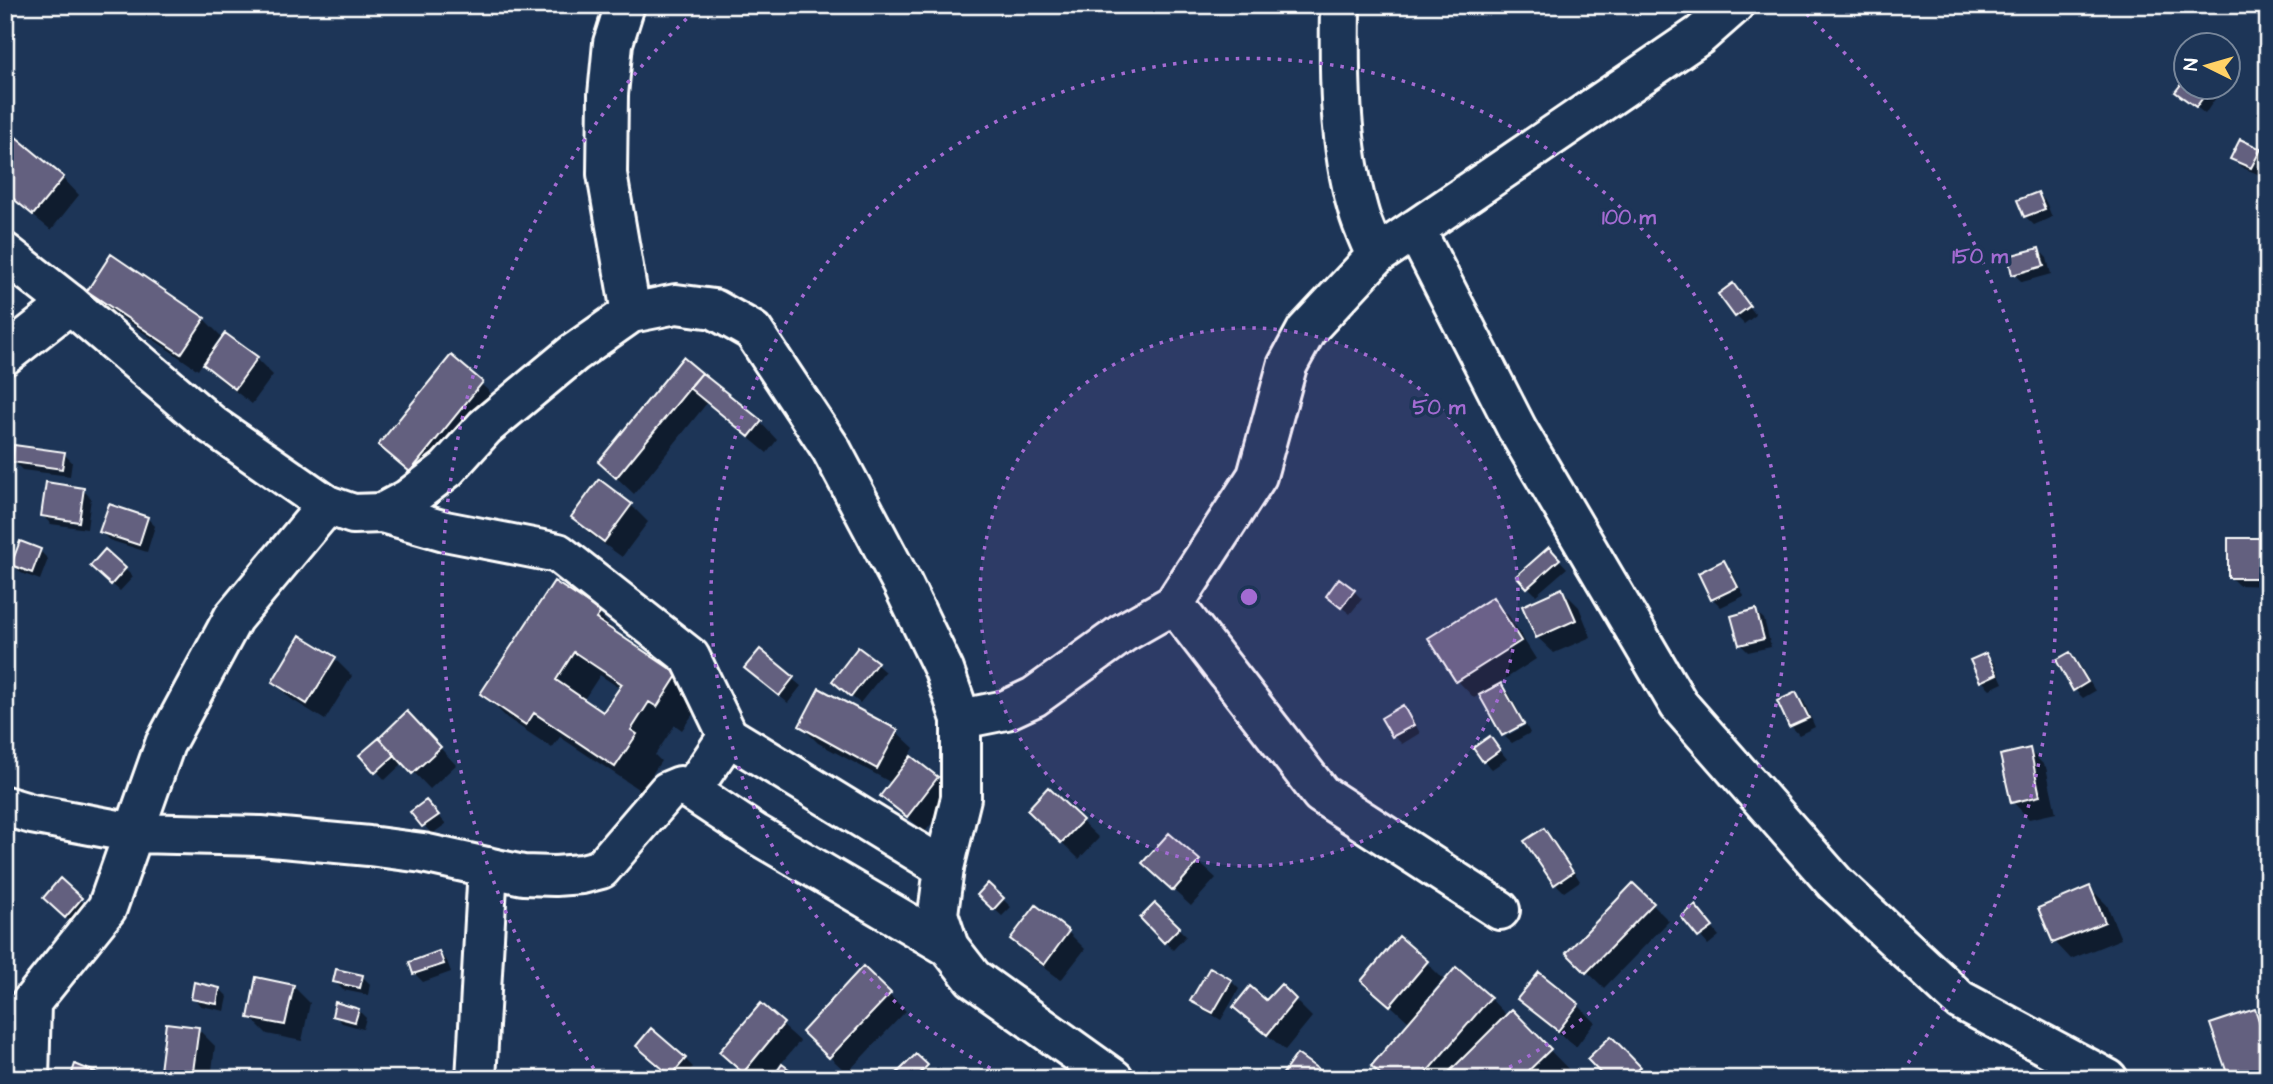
<svg xmlns="http://www.w3.org/2000/svg" width="2273" height="1084" font-family="'Architects Daughter',sans-serif">
<style>
.shadow{fill:#0007;fill-rule:evenodd}
.building{fill:#63607f;stroke:#fff;stroke-width:2;fill-rule:evenodd}
.lines{fill:none;stroke-linecap:round;stroke-linejoin:round}
.minor-casing{stroke:#fff;stroke-width:44}
.major-casing{stroke:#fff;stroke-width:44}
.minor{stroke:#1d3557;stroke-width:38}
.major{stroke:#1d3557;stroke-width:38}
.ring{fill:none;stroke:#a36bd2;stroke-width:3.5;stroke-dasharray:3.5 7}
.centre{fill:#a36bd2;stroke:#1d3557;stroke-width:3.5}
.ring-label{font-size:21px;text-anchor:middle;font-weight:bold;fill:#a36bd2;stroke:#1d3557;stroke-width:7;stroke-linejoin:round;paint-order:stroke}
</style>
<rect width="100%" height="100%" fill="#1d3557"/>
<filter id="ink" filterUnits="userSpaceOnUse"><feTurbulence type="fractalNoise" baseFrequency=".0143" numOctaves="2"/><feDisplacementMap in="SourceGraphic" scale="14" xChannelSelector="R" yChannelSelector="G"/><feConvolveMatrix kernelMatrix="1 2 1 2 8 2 1 2 1" color-interpolation-filters="sRGB"/></filter>
<g filter="url(#ink)">
<!-- shadow -->
<path class="shadow" d="M2186 88H2209L2217 96 2205 114 2178 92Z
M2260 150 2268 158 2260 175 2241 167 2233 159Z
M5 153 63 178 79 195 51 230 5 193Z
M2038 194 2046 202 2052 217 2034 225 2025 216Z
M2039 250 2047 258 2051 274 2022 282 2014 274Z
M1733 286 1756 315 1744 324 1736 316Z
M89 290 204 319 221 336 214 346 257 359 273 375 252 404 222 381 203 362 198 370 106 307Z
M451 358 499 400 428 487 380 445Z
M683 359 761 423 777 440 767 453 707 403 634 494 600 462Z
M64 454 72 462 70 476 22 470 14 462Z
M83 490 91 498 87 529 51 524 42 515Z
M631 505 648 522 622 557 590 534 574 517Z
M147 518 155 526 147 552 109 540 101 532Z
M2260 540 2268 547V586L2238 585 2230 577Z
M1549 549 1567 568 1536 595 1528 587Z
M40 551 48 559 40 580 21 573 13 564Z
M1724 562 1732 571 1744 596 1721 607 1713 599Z
M125 569 133 577 120 591 100 574Z
M1562 590 1579 607 1591 637 1554 653 1537 637Z
M1354 591 1362 599 1350 614 1336 603Z
M1493 599 1509 616 1536 659 1499 683 1509 693 1524 722 1504 735 1481 694 1474 698 1458 681 1431 639Z
M1755 611 1764 619 1771 647 1748 652 1740 644Z
M599 614 623 640 677 676 702 701 682 730 675 725 655 755 661 761 641 791 560 737 552 748 507 718 482 693ZM600 675 621 689 604 714 583 701Z
M301 638 335 659 352 676 325 720 291 699 274 682Z
M760 652 801 686 788 703 755 676Z
M2070 654 2078 662 2095 691 2083 698 2075 690Z
M1986 655 1994 663 2003 683 1990 689 1982 681Z
M876 664 885 672 860 703 842 689Z
M1796 694 1804 702 1815 727 1799 735 1791 726 1779 702Z
M1402 708 1411 716 1420 733 1402 744 1394 736Z
M1526 725 1530 733 1512 743 1505 737Z
M801 726 897 732 914 748 909 757 937 778 954 795 925 832 883 796 892 783 818 743Z
M424 730 456 765 430 789 404 762 385 780 362 755Z
M1490 738 1507 759 1492 769 1484 761Z
M2029 750 2046 767 2056 813 2029 819 2013 802Z
M1048 789 1099 838 1079 859 1046 827Z
M434 810 446 824 432 834 413 813Z
M1544 830 1552 838 1580 881 1564 892 1556 884 1527 841Z
M1169 835 1216 878 1191 906 1161 879Z
M60 881 89 908 74 925 53 906Z
M988 885 1011 907 1002 916 979 895Z
M1633 885 1669 921 1604 988 1568 953Z
M2090 888 2107 905 2121 939 2071 959 2055 942Z
M1155 905 1186 936 1173 950 1142 918Z
M1703 916 1719 936 1708 945 1684 917Z
M1068 932 1085 949 1061 980 1029 956 1012 939Z
M438 953 447 961 451 972 423 982 415 974 411 963Z
M1426 962 1443 979 1424 1002 1427 1004 1490 998 1507 1016 1512 1011 1574 1075 1570 1079H1387L1410 1023 1364 981Z
M863 969 906 1011 847 1073 821 1049Z
M1539 975 1578 1005 1595 1022 1576 1047 1537 1016 1520 999Z
M362 976 370 984 368 995 343 990 335 982Z
M1231 981 1239 989 1221 1020 1201 1008 1193 1000Z
M293 986 310 1003 302 1041 267 1034 250 1017Z
M1281 986 1312 1017 1285 1050 1235 1007 1266 1003Z
M220 989 228 997 225 1011 201 1006 193 998Z
M761 1006 800 1041 768 1079H749L722 1052Z
M358 1010 366 1018 363 1029 342 1023 334 1015Z
M2254 1011 2268 1024V1079Z
M198 1029 215 1046 211 1079H161Z
M1611 1038 1647 1076 1645 1079H1609Z
M646 1054 685 1059 693 1067 683 1079H675Z
M916 1056 935 1075 931 1079H894Z"/>
<!-- building -->
<path class="building" d="M2186 78V88H2210L2196 107 2175 92Z
M16 137 64 177 33 215 5 192V151Z
M2240 139 2261 149 2251 168 2230 159Z
M2038 192 2045 209 2024 217 2017 200Z
M2039 248 2044 266 2012 275 2008 256Z
M111 254 205 318 181 354 87 291Z
M1733 283 1750 306 1735 317 1718 294Z
M225 333 258 357 235 389 203 364Z
M451 355 483 382 410 472 378 445Z
M683 357 702 373 616 478 598 462Z
M702 373 762 421 749 437 689 388Z
M14 445 65 452 62 469 12 462Z
M599 479 632 504 604 542 571 517Z
M46 482 84 488 79 522 41 516Z
M109 504 148 517 139 545 99 532Z
M2228 538H2261V578H2228Z
M20 541 41 549 32 573 11 565Z
M1549 547 1560 559 1527 588 1516 576Z
M105 549 126 568 111 585 90 566Z
M1724 560 1738 587 1711 600 1698 573Z
M1339 578 1355 590 1341 608 1326 596Z
M554 581 601 612 596 619 678 674 657 707 649 702 631 730 637 734 615 767 534 713 526 725 480 694ZM574 652 622 684 603 712 556 680Z
M1562 588 1576 620 1536 638 1522 606Z
M1493 597 1521 641 1456 682 1428 638Z
M1756 609 1764 639 1739 645 1731 616Z
M300 635 336 657 307 704 272 682Z
M858 647 878 662 851 697 832 681Z
M760 649 794 677 779 696 744 668Z
M2070 652 2088 682 2073 691 2056 660Z
M1986 653 1997 674 1980 682 1970 660Z
M1501 683 1524 724 1502 736 1479 695Z
M819 688 898 730 877 769 799 726Z
M1796 692 1809 718 1789 727 1777 701Z
M1403 705 1414 725 1392 737 1381 718Z
M407 711 441 747 412 774 379 738Z
M1490 736 1500 750 1483 762 1473 748Z
M379 738 395 755 375 773 359 755Z
M2030 748 2040 796 2011 803 2000 755Z
M911 756 938 777 907 817 880 796Z
M1048 787 1083 820 1061 843 1027 810Z
M426 800 439 815 422 827 410 812Z
M1544 828 1573 872 1554 885 1524 841Z
M1169 833 1200 860 1173 891 1142 863Z
M60 878 82 898 65 918 43 898Z
M988 883 1004 898 993 910 977 895Z
M1633 883 1654 903 1586 973 1566 953Z
M2090 886 2105 922 2053 943 2038 908Z
M1155 903 1180 927 1164 943 1140 918Z
M1036 905 1069 931 1044 965 1010 939Z
M1695 905 1713 927 1698 938 1681 917Z
M1399 936 1428 961 1390 1006 1361 981Z
M439 951 444 964 413 974 409 962Z
M863 966 891 993 829 1058 802 1032Z
M1210 967 1232 980 1213 1013 1190 1001Z
M1456 967 1491 997 1421 1079H1386L1371 1066Z
M336 969 363 975 360 988 333 982Z
M1539 972 1579 1004 1558 1031 1517 999Z
M256 977 294 985 285 1025 248 1018Z
M194 982 220 988 217 1004 191 999Z
M1281 984 1296 999 1267 1035 1233 1007 1250 986 1266 1000Z
M335 1002 359 1009 355 1022 332 1016Z
M761 1003 784 1023 743 1073 719 1052Z
M1512 1009 1551 1049 1520 1079H1442Z
M2255 1009 2268 1047V1079H2229L2210 1024Z
M166 1023 199 1027 192 1079H159Z
M651 1028 686 1058 671 1076 636 1046Z
M1611 1036 1641 1067 1629 1079H1606L1587 1059Z
M916 1054 928 1065 915 1079H891Z
M1297 1054 1328 1076 1326 1079H1279Z
M75 1064 112 1079H70Z
M782 1064 801 1078V1079H772Z"/>
<g class="lines">
<defs>
<path id="minor" d="M625 5 613 43 608 95 607 174 631 313
M1340 5C1339 73 1339 144 1358 210 1362 226 1370 241 1376 256
M1415 229 1517 429 1679 705 1835 883 1960 1000 2108 1079
M5 355 70 304
M382 513 445 531 558 553 690 657 728 736 944 868
M1174 604 1321 794 1500 910
M961 719 1006 710 1034 697 1123 633 1174 604 1257 476 1287 366 1306 331 1376 256 1700 35 1734 5
M691 791 728 736
M5 806 32 814 134 833 261 836 369 846 423 853 523 875 555 876 582 874 601 869 668 791 680 786 691 791 756 834 949 947
M5 1035 107 908 165 744 233 618 327 505
M29 1079 31 1004
M476 1079 488 867"/>
<path id="major" d="M5 253 70 304 212 425 327 505 353 514 382 513 408 499 447 469 485 427 574 353 631 313 676 304 714 309 753 331 831 449 902 583 944 670 961 719V798L944 868 938 914 949 947 973 978 1114 1079"/>
</defs>
<!-- minor casing -->
<use href="#minor" class="minor-casing"/>
<!-- major casing -->
<use href="#major" class="major-casing"/>
<!-- minor -->
<use href="#minor" class="minor"/>
<!-- major -->
<use href="#major" class="major"/>
</g>
</g>
<!-- distance rings -->
<circle cx="1249" cy="597" r="269" fill="#a36bd2" fill-opacity=".12"/>
<g class="ring">
<circle cx="1249" cy="597" r="269"/>
<path d="M1009 1078A538 538 0 1 1 1489 1078"/>
<path d="M600 1077A807 807 0 0 1 699 7M1799 7A807 807 0 0 1 1898 1077"/>
</g>
<circle cx="1249" cy="597" r="10" class="centre"/>
<g class="ring-label">
<text x="1629" y="224">100 m</text>
<text x="1980" y="263">150 m</text>
<text x="1439" y="414">50 m</text>
</g>
<!-- margin -->
<rect width="2273" height="1084" fill="none" stroke="#1d3557" stroke-width="28"/>
<rect x="14" y="14" width="2245" height="1056" fill="none" stroke="#fff" stroke-width="2.5" filter="url(#ink)"/>
<!-- north arrow -->
<g transform="translate(2207 66) rotate(275)"><circle r="33" fill="#1d3557" stroke="#77869a" stroke-width="2"/>
<path d="M0-5L12 26L0 18L-12 26Z" fill="#ffd166"/>
<text y="-10" font-size="19" font-weight="bold" text-anchor="middle" fill="#ffffff">N</text>
</g>
</svg>
